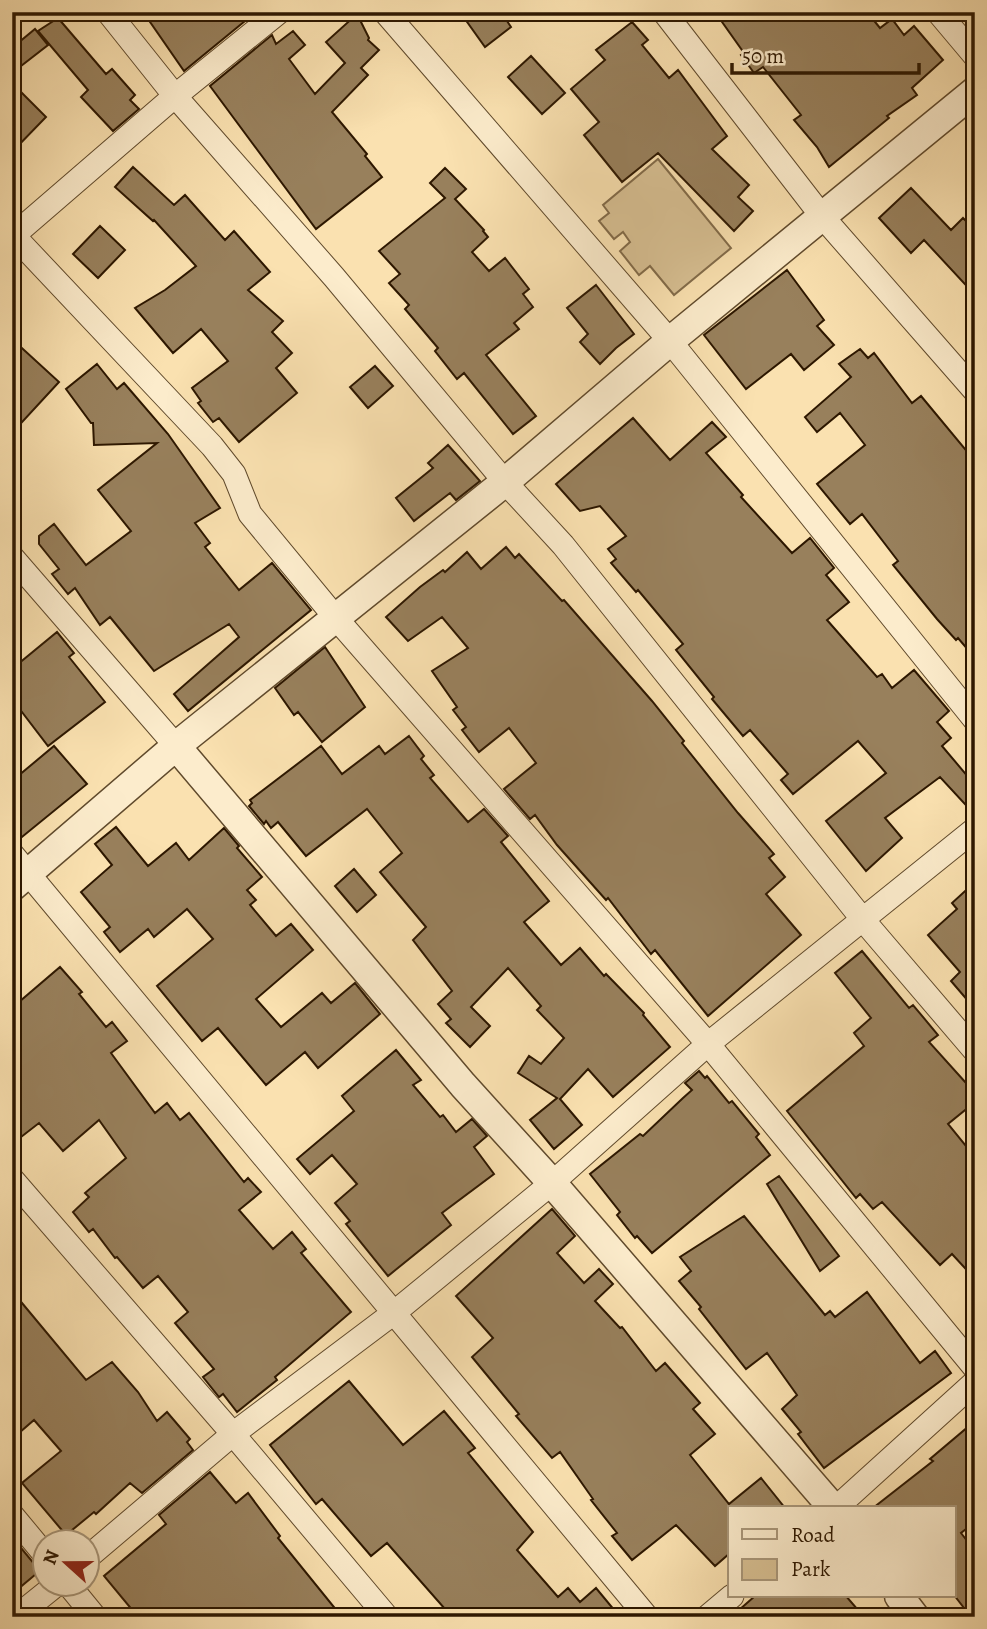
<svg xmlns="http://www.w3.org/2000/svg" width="987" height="1629" font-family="Alegreya,serif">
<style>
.green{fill:#d7bf92;stroke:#826b49;stroke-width:2}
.building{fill:#98805c;stroke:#2d1700;stroke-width:2}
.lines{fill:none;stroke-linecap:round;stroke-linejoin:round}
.minor-casing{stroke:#604a2c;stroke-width:25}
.tertiary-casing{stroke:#604a2c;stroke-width:31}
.minor{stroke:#fceccc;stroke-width:23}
.tertiary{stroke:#fceccc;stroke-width:28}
</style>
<rect width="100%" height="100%" fill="#fae1b0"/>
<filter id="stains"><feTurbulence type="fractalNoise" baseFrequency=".00286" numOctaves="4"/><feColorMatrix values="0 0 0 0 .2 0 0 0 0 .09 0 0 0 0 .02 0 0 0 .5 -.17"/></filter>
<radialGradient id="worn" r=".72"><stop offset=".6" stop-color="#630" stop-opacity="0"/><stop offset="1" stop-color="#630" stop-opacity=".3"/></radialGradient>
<!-- green -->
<path class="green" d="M658 159 731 248 674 295 650 266 639 275 620 251 630 242 623 232 614 239 599 221 609 213 603 205Z"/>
<!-- building -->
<path class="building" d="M159 12H256L184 71 148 19Z
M460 12H501L511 27 485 47Z
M715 12H867L880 28 892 19 904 35 914 26 943 60 912 88 917 95 887 116 889 118 829 167 817 147 794 120 801 115 763 67 754 73 741 55 744 53Z
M357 14 369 38 368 40 379 50 361 68 368 75 332 112 367 154 365 156 382 177 316 229 210 86 272 35 276 44 293 31 305 45 289 59 315 94 345 63 326 42Z
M58 18 106 74 112 69 135 95 130 100 139 109 113 131 81 97 88 90 38 31Z
M632 22 648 40 642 45 669 78 678 70 727 136 712 149 749 185 738 197 753 211 734 231 658 153 622 182 584 135 599 122 571 89 605 60 596 50Z
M35 29 48 45 12 73V48Z
M531 56 565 93 542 114 508 77Z
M12 83 46 117 12 152Z
M133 167 174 205 185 195 225 240 234 231 270 272 248 290 283 321 272 332 292 353 276 368 297 393 239 442 219 418 213 422 198 403 201 401 192 388 228 361 201 329 173 353 135 308 165 290 196 266 154 220 153 221 115 187Z
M445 168 466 189 455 199 484 230 483 231 488 237 472 252 489 271 505 258 529 289 523 294 533 307 514 323 519 329 486 355 536 416 513 434 464 373 457 379 435 351 438 348 405 309 409 305 389 283 400 274 379 251 445 198 430 183Z
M911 188 951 230 963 218 975 230V295L924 240 911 253 879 218Z
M100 226 125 250 98 278 73 254Z
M787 270 824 320 817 326 834 345 804 370 791 354 746 389 704 335Z
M596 285 634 334 616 348 600 364 580 342 588 334 567 308Z
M12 339 59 382 12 433Z
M860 349 868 358 874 353 912 403 921 396 975 461V658L958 638 956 640 937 619 893 565 898 561 862 514 850 524 817 484 865 445 840 413 817 432 805 417 851 377 839 364Z
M97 364 117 389 124 383 168 434 220 508 195 523 210 543 205 547 239 590 272 563 311 610 188 711 174 694 239 637 229 624 154 671 110 617 100 625 75 588 68 594 52 574 59 569 39 544V536L54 524 86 565 131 531 98 490 157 443 94 445 93 423H91L66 389Z
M375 366 393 386 368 408 350 387Z
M633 418 670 460 712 422 726 437 706 453 743 495 741 497 792 553 810 538 834 568 826 575 849 602 827 620 877 677 882 674 892 688 914 670 949 711 937 722 951 738 942 746 975 785V815L940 777 885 818 902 838 866 871 826 821 886 773 858 741 793 794 781 780 788 774 750 730 743 736 712 699 714 697 676 650 683 644 638 590 636 592 611 563 616 559 608 549 626 536 600 506 580 511 556 484Z
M448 445 480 481 456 500 450 493 414 521 396 498 433 468 428 463Z
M506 547 515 558 519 554 562 601 564 600 652 701 684 741 682 743 738 813 774 854 769 858 785 877 766 894 801 935 708 1016 655 950 651 954 608 898 606 900 557 845 535 815 530 819 504 789 536 763 509 728 479 752 462 730 466 727 453 710 457 707 432 671 468 648 442 617 408 641 386 617 420 587 443 570 445 572 467 552 481 569Z
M57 632 74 653 69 657 105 702 48 746 12 699V669Z
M325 647 365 707 322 742 298 712 294 715 275 688Z
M409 736 424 756 421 759 434 775 430 778 468 822 484 809 508 836 501 842 549 901 524 922 561 965 580 948 604 976 606 974 644 1013 643 1015 670 1047 613 1097 588 1069 560 1099 582 1125 554 1149 530 1120 557 1098 518 1073 529 1056 541 1064 564 1038 537 1010 541 1006 508 968 471 1007 490 1026 470 1047 446 1023 451 1019 438 1004 452 991 413 940 426 927 380 872 402 853 367 809 306 856 278 822 271 828 266 821 264 824 249 806 252 803 250 800 321 746 342 774 379 746 385 754Z
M54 746 87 784 17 841 12 840V781Z
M116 827 148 866 176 843 189 860 224 828 239 846 237 848 262 877 247 890 256 900 250 905 276 936 291 924 313 950 256 999 281 1027 322 993 331 1003 355 983 380 1014 318 1068 305 1052 266 1085 218 1028 202 1041 157 986 213 939 187 909 154 937 148 929 120 952 104 932 110 927 81 892 112 865 95 844Z
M354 869 376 895 357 912 335 886Z
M975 882V1009L951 981 960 972 928 935 957 909 952 903Z
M862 951 909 1008 913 1005 938 1035 929 1042 975 1093V1102L948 1124 975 1157V1279L952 1254 940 1265 882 1202 873 1209 860 1194 856 1198 787 1111 864 1046 854 1033 871 1018 835 973Z
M60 967 82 992 79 994 106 1027 112 1022 127 1041 111 1053 155 1113 167 1103 180 1120 189 1113 244 1182 248 1178 261 1192 239 1210 273 1249 292 1232 306 1249 301 1253 351 1312 275 1377 277 1380 237 1412 223 1394 219 1397 203 1377 214 1369 175 1323 188 1312 158 1276 143 1288 117 1257 115 1258 93 1229 89 1232 73 1212 89 1197 85 1193 126 1158 99 1120 63 1151 39 1123 12 1144V1008Z
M396 1050 421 1080 413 1085 440 1117 443 1115 456 1132 472 1119 487 1136 474 1147 494 1174 442 1213 451 1225 388 1276 346 1224 350 1221 335 1203 357 1184 332 1155 310 1174 297 1159 354 1111 342 1096Z
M699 1071 705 1078 707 1076 729 1103 732 1101 759 1134 756 1137 770 1155 652 1253 637 1236 635 1238 617 1215 620 1212 590 1174 640 1134 643 1136 683 1098 692 1090 685 1083Z
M779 1176 839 1256 820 1271 767 1184Z
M552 1209 575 1236 557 1253 584 1283 599 1269 613 1284 595 1301 620 1328 622 1327 656 1371 665 1363 700 1403 693 1409 715 1434 690 1455 729 1504 761 1478 785 1508H730V1553L715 1566 676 1525 632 1560 612 1536 617 1533 591 1500 593 1499 560 1452 552 1458 516 1416 519 1414 472 1357 493 1338 456 1296Z
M744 1216 825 1315 830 1311 835 1317 867 1292 920 1363 935 1351 951 1373 824 1468 798 1434 801 1432 782 1409 797 1395 767 1353 746 1369 699 1309 701 1307 679 1281 691 1271 680 1257Z
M12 1291 86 1380 112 1362 138 1392 157 1421 167 1412 190 1439 187 1442 193 1450 142 1493 130 1483 96 1514 94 1512 66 1535 22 1483 61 1451 34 1420 12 1439Z
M349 1381 403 1445 444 1411 475 1448 468 1453 533 1532 517 1550 558 1597 568 1588 580 1602 596 1588 620 1617H452L387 1543 371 1556 322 1499 316 1504 270 1445Z
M975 1421V1522L961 1533 975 1551V1617H971L954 1595V1508H873L933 1461 930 1459Z
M210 1472 236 1503 248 1493 280 1536 278 1538 342 1617H138L104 1576 166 1524 159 1515Z
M12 1537 35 1565 42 1569 12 1594Z
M755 1596H846L864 1617H731Z"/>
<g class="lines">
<defs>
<path id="minor" d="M108 12 175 96 334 277 505 482 563 545 864 921 975 1051
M385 12 670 341 975 720
M664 12 821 215 975 391
M938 12 975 56
M12 234 212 446 234 474 250 514 335 617 708 1044 975 1368
M14 235 175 96 279 12
M12 557 176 746
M12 854 647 1617
M12 1179 233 1434 387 1617
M836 1508 975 1382
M12 1515 46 1556
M88 1557 233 1434 395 1312 552 1183 708 1044 975 829
M68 1584 95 1617
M16 1617 57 1584
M707 1617 732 1596"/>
<path id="tertiary" d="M176 746 463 1085 552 1183 833 1508
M12 887 176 746 505 482 670 341 975 91
M899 1596 915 1617"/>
</defs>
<!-- minor casing -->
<use href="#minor" class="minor-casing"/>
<!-- tertiary casing -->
<use href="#tertiary" class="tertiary-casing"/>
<!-- minor -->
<use href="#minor" class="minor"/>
<!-- tertiary -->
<use href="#tertiary" class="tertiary"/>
</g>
<!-- margin -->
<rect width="987" height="1629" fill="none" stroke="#fae1b0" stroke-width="42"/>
<rect x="14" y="14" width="959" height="1601" fill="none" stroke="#2d1700" stroke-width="3.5"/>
<rect x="21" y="21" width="945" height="1587" fill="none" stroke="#2d1700" stroke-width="2"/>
<!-- legend -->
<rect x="728" y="1506" width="228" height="91" fill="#fceccc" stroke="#a9977a" stroke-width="2"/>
<rect x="742" y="1529" width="35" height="10" fill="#fceccc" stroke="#a9977a" stroke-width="2"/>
<text x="791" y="1542" font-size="21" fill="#2d1700">Road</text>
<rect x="742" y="1559" width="35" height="21" fill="#d7bf92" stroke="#a9977a" stroke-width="2"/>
<text x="791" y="1576" font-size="21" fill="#2d1700">Park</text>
<!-- north arrow -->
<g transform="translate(66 1563) rotate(291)"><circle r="33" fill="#fceccc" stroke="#a9977a" stroke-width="2"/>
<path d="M0-5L12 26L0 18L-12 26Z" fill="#8f2418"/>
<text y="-10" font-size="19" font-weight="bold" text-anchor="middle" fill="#2d1700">N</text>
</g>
<!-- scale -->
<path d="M732 63v10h187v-10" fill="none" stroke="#2d1700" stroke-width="3.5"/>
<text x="742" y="63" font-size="21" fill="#2d1700" stroke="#fceccc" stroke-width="5" paint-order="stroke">50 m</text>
<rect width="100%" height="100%" filter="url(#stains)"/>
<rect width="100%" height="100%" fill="url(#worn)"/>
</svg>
